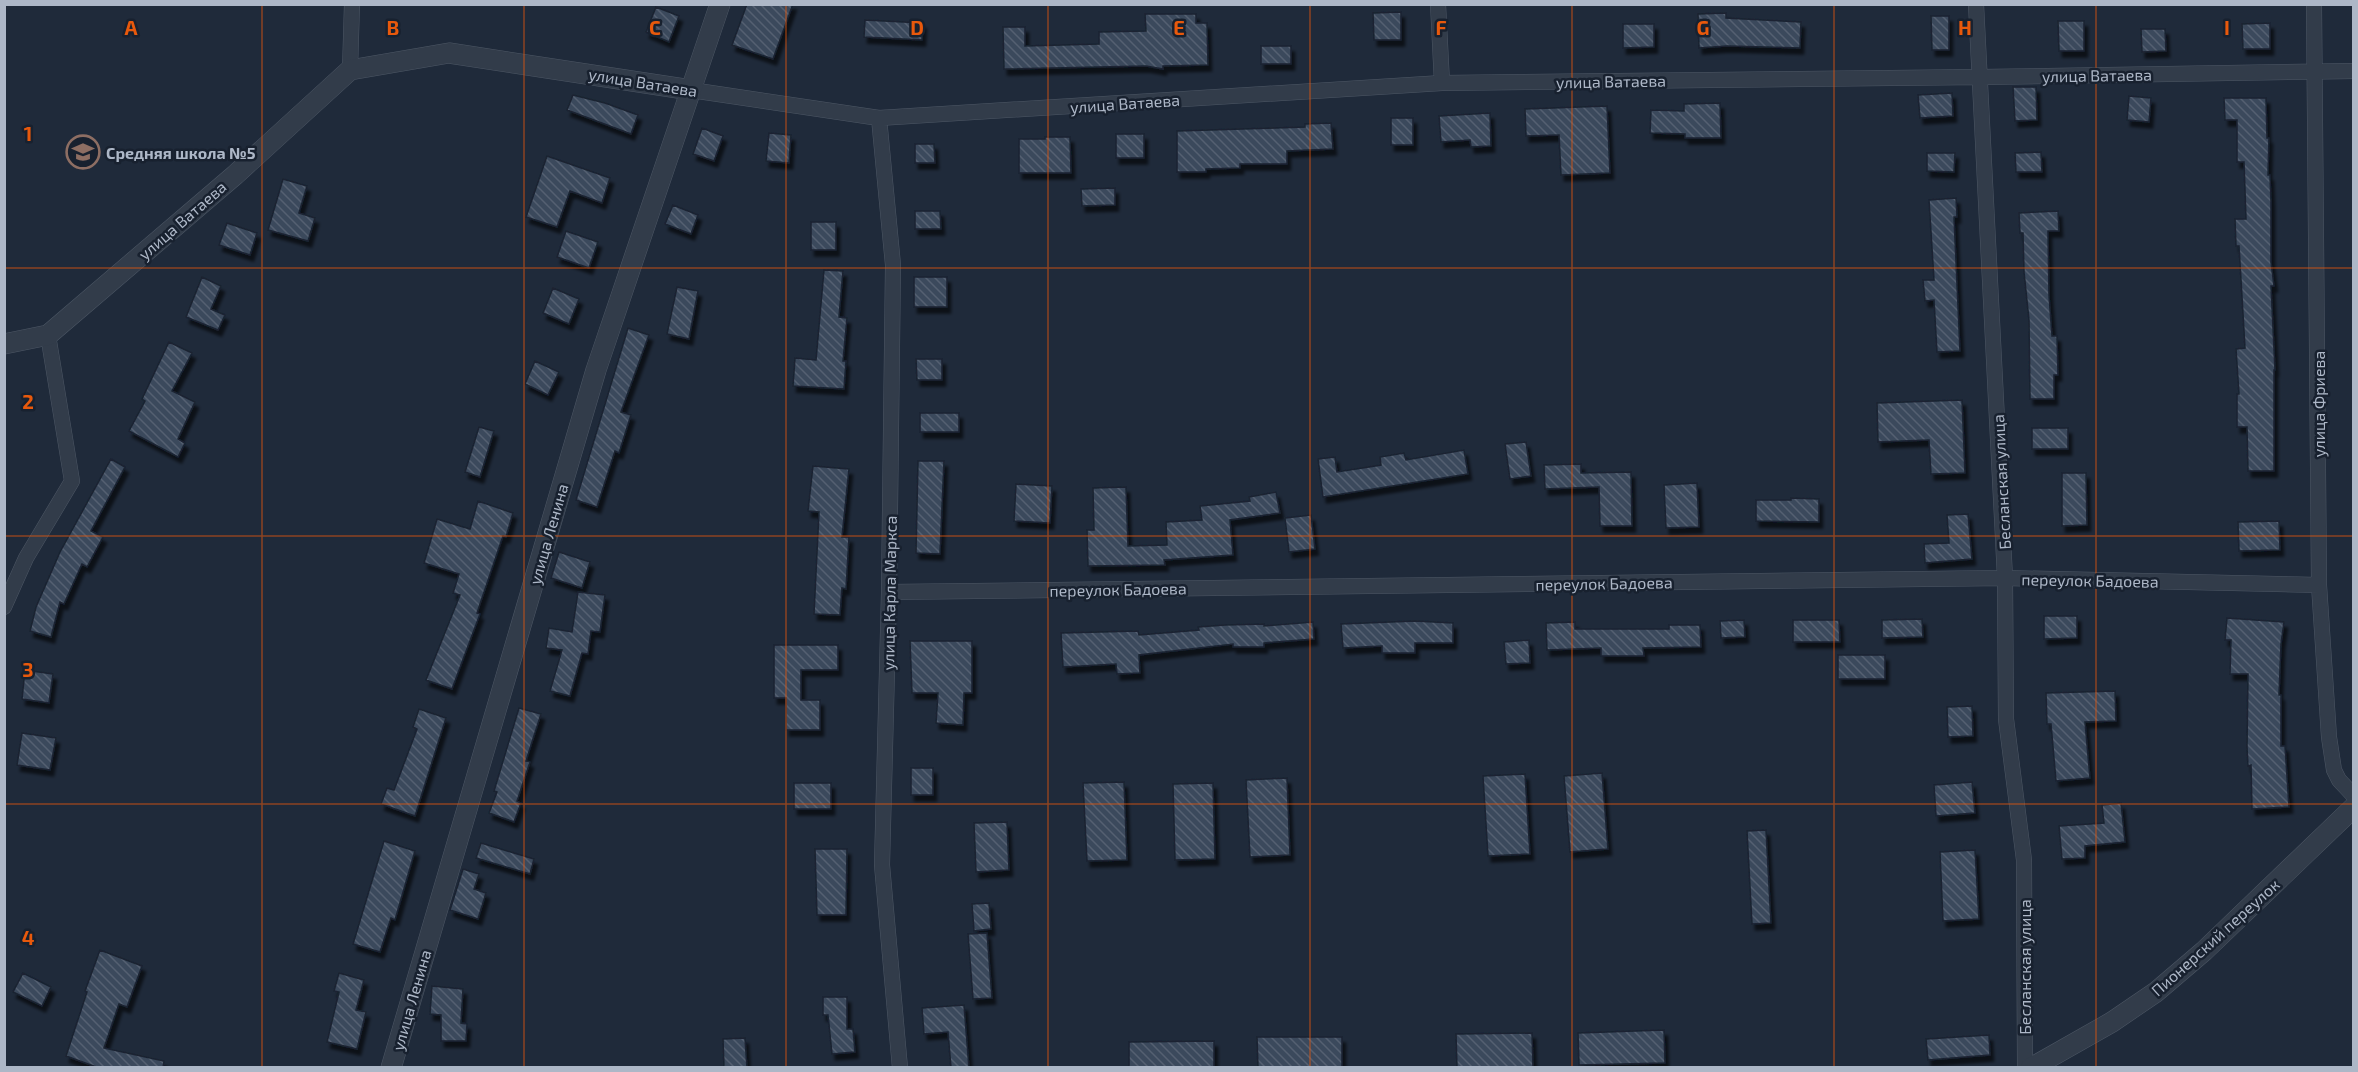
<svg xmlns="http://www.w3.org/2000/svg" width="2358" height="1072" font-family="'Exo 2',sans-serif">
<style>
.building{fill:url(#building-back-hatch);stroke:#1a2331;stroke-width:1.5;filter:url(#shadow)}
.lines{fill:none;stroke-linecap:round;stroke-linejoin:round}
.minor-casing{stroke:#4d5765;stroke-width:16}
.tertiary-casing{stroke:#4d5765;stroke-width:21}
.minor{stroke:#323c4a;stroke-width:15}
.tertiary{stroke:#323c4a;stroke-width:20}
.grid{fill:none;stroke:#e8590c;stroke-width:1.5;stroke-opacity:0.55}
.labels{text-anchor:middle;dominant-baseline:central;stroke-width:5;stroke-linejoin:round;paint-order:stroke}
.street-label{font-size:16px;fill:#adb7c7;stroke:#18212f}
.poi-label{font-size:16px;font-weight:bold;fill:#adb7c7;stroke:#18212f;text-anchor:start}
.grid-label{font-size:20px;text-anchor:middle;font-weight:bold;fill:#e8590c;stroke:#18212f;stroke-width:5;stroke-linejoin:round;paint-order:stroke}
</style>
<defs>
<pattern id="building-back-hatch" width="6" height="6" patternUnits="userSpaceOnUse" patternTransform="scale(1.5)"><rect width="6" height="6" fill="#3a485b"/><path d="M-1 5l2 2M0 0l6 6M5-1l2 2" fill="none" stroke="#546071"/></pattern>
<filter id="shadow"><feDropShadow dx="3.5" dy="6" stdDeviation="1.5" flood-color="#0009"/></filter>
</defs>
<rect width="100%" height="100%" fill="#1f2a3a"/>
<!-- building -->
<path class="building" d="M747 4H793L773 59 732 45Z
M656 7 679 16 669 42 646 32Z
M1401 12V40H1374L1373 13Z
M1726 13V18L1801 22 1800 48 1727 46 1699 48 1698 14Z
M1145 14H1196V23H1207L1208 65 1163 66V69L1146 66 1004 69 1003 27H1025V46L1099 44V32L1146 31Z
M1931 16H1949V50H1932Z
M865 20 923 23 922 40 864 37Z
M2058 21H2084V51H2059Z
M2270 23V49H2243L2242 24Z
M1623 24H1654V47L1623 48Z
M2141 29H2165L2166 51 2142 52Z
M1261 46H1291V64H1261Z
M2013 87H2036L2037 120 2015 121Z
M1952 93 1953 116 1920 118 1918 95Z
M573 95 605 103 638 115 631 134 567 110Z
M2129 96 2151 98 2149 122 2127 120Z
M2224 98H2266L2267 138H2269L2268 175H2270L2271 202V262L2274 286H2271L2275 370H2274V471H2248L2247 427H2237V394H2239L2236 349 2245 348 2239 246H2236L2235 219H2246L2244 162H2237V120H2225Z
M1720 103 1721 138H1685V134L1650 133 1651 110 1684 111V104Z
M1607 106 1610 173 1561 175 1559 135 1526 136 1525 109Z
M1490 113 1491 146 1471 147 1470 140 1441 142 1439 116Z
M1391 118H1413V145H1391Z
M1331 123 1333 149 1287 151V164H1240V168L1206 169V172H1177V131L1305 127V124Z
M702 128 723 136 714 161 693 154Z
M769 133 791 135 789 163 766 161Z
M1116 134H1144V158H1116Z
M1045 137H1070L1071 173H1019V139H1045Z
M915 144H934L935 163H915Z
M2041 152 2042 172H2016L2015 153Z
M1927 153H1955L1954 172 1927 171Z
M547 156 610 178 602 203 570 191 557 227 526 217Z
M283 179 307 186 299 213 315 218 308 241 268 230Z
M1115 188V205L1082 206 1081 189Z
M1956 198 1957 217H1954L1960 351 1937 352 1934 300 1925 301 1923 280H1934L1929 200Z
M673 205 698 215 691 234 665 224Z
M915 211H940L941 229H915Z
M2058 211 2059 231H2048L2049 295 2052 336H2057L2058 375H2054V399H2030L2029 320 2024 272 2023 233H2020L2019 213Z
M811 222H836V250H811Z
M227 223 257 233 250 255 219 245Z
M566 231 598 242 589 268 557 257Z
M824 270 843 271 839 317 847 318 843 361H846L844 389 793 386 795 358 816 360Z
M202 277 221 286 211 309 225 315 218 330 186 317Z
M914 277H947V307H914Z
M677 287 698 291 689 339 667 334Z
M553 288 579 299 569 324 543 313Z
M628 328 649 335 621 412 631 415 619 453 615 451 597 507 576 500Z
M169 342 192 353 172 391 195 402 178 439 185 443 178 457 129 431 145 401 142 399Z
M916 359H942V380H917Z
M535 361 559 372 548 395 525 384Z
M1962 400 1965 473 1931 474 1929 440 1878 442 1877 403Z
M920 413H959V432H920Z
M479 427 494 431 480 477 465 472Z
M2032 428H2068V449H2032Z
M1526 442 1531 476 1510 479 1505 444Z
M1464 450 1468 474 1323 497 1318 459 1335 457 1337 472 1381 465 1380 457 1404 453 1406 460Z
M111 459 125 467 91 531 103 537 87 567 82 564 64 604 60 602 51 637 30 631 36 607 60 552Z
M918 461H944L940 554 916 553Z
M1581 464V473L1631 472 1632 526H1600L1599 487 1545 489 1544 465Z
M813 466 849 469 842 537H849L846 589 842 588 840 615 814 614 819 512 808 511Z
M2062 473H2086L2087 525 2062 526Z
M1697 483 1699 527 1666 528 1664 485Z
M1016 484 1052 486 1050 523 1014 521Z
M1126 487 1128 546 1167 545 1166 522 1202 520 1200 506 1250 501 1249 497 1276 492 1280 513 1230 520 1233 555 1164 560 1165 565 1088 566 1087 530H1094L1093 488Z
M1791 498 1819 499V522L1756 521V500H1791Z
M478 501 513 513 506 537 503 536 477 613 480 614 452 689 426 680 460 595 453 593 459 574 424 563 437 519 470 529Z
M1968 514 1972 559 1925 563 1924 544 1949 543 1947 515Z
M1311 515 1315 549 1289 552 1285 518Z
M2279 521 2280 550 2239 551 2238 522Z
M559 552 590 562 582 588 551 578Z
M578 592 605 595 600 632 591 631 588 654 582 653 570 696 550 691 562 650 546 648 549 628 572 632Z
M2044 616H2077V638L2044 639Z
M2227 618 2284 622 2281 644 2279 695H2281V746H2285L2289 807 2252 809 2251 765 2248 766 2247 747 2248 674H2230L2231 640H2225Z
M1922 619 1923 637 1882 638V620Z
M1744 620 1745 637 1721 638 1720 621Z
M1793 620H1839L1840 642H1793Z
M1415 621 1453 623V643H1415V653H1382V646L1343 648 1341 624Z
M1313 622 1314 639 1264 643V647H1233V644L1139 655 1140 673 1117 674 1116 664 1063 667 1061 633 1138 631 1139 635 1199 630 1198 627 1225 625 1264 624V626Z
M1575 622V629H1669V625H1700L1701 647 1643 648 1644 656H1601V648L1547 650 1546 623Z
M1529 640 1530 663 1506 664 1504 642Z
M910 641H972V693H964L963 725 936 723 938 693H912Z
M774 645H838V670H801V700H820V730H786V698H774Z
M1838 655H1885V679H1838Z
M25 670 53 674 49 703 22 699Z
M2115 691 2116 721 2085 722 2090 778 2056 781 2051 724H2047L2046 693Z
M1972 706 1973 736 1948 737 1947 707Z
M519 708 541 714 526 761 530 762 517 801 521 803 514 822 489 813 497 792 494 791Z
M419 709 446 718 415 816 381 804 387 788 394 790 417 729 413 727Z
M22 733 56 738 50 770 17 765Z
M911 768H933V795H911Z
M1602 773 1608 849 1570 852 1564 776Z
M1525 774 1530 854 1488 856 1483 776Z
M1287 778 1290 855 1250 857 1246 780Z
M1124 782 1127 860 1087 861 1083 783Z
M1972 782 1975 813 1936 816 1934 785Z
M794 783H831V809H794Z
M1213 783 1215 859 1175 860 1173 784Z
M2121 803 2125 842 2085 846V858L2062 859 2059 826 2104 823 2102 805Z
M1007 822 1009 870 976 872 974 823Z
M1766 830 1771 923 1752 924 1747 831Z
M384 841 415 851 395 920 391 918 380 952 353 944Z
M481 843 534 859 530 874 476 858Z
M815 849H847L846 915H817Z
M1975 850 1979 919 1943 921 1940 852Z
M463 869 479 874 474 889 486 893 478 919 450 910Z
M989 903 991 929 974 931 972 904Z
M987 933 992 998 973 999 968 934Z
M100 950 142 966 127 1007 119 1004 104 1048 164 1061 163 1068H99L66 1056 87 992 85 991Z
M23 973 51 987 42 1006 13 992Z
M339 973 364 980 356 1010 366 1012 357 1049 327 1042 339 992 334 991Z
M432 986 463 989 461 1023 467 1024 466 1041H441V1015L430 1014Z
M823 997H847V1029H853L855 1052 832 1054 828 1015H823Z
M964 1005 969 1068H951L948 1032 924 1034 922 1008Z
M1664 1030 1665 1063 1579 1065 1578 1033Z
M1532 1033 1533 1067 1457 1068 1456 1034Z
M1989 1035 1990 1055 1928 1060 1926 1039Z
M1257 1037H1342V1068H1258Z
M745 1038 747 1068H724L723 1039Z
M1214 1041V1068H1129V1042Z"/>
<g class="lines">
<defs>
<path id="minor" d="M1438 4 1442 83
M1976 4 2005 578 2006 719 2024 860 2025 1068
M2314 4 2319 585 2329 737 2334 770 2339 780 2354 796
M350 70 352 4
M691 90 879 118 1442 83 1980 77 2354 71
M879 118 893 265 889 592 882 865 900 1068
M889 592 2005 578 2319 585
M4 607 26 558 72 481 48 335"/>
<path id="tertiary" d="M4 344 48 335 235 175 350 70 449 53 691 90
M391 1068 596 370 720 4
M2031 1068 2112 1022 2156 992 2204 951 2354 807"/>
</defs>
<!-- minor casing -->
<use href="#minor" class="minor-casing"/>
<!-- tertiary casing -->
<use href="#tertiary" class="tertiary-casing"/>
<!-- minor -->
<use href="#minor" class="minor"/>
<!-- tertiary -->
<use href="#tertiary" class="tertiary"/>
</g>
<!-- grid -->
<path class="grid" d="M262 4V1068M524 4V1068M786 4V1068M1048 4V1068M1310 4V1068M1572 4V1068M1834 4V1068M2096 4V1068M4 268H2354M4 536H2354M4 804H2354"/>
<!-- icons -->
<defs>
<symbol id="school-ring" viewBox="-11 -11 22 22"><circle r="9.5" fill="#18212f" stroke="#8d6e63" stroke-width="1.5"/><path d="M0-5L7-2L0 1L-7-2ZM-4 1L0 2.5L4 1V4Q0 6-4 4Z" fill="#8d6e63"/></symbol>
</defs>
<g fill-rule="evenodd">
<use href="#school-ring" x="64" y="133" width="38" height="38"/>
</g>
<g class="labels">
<!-- street labels -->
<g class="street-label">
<text transform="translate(2097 75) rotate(-1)">улица Ватаева</text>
<text transform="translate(1611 81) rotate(-1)">улица Ватаева</text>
<text transform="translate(643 82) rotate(9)">улица Ватаева</text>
<text transform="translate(1125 103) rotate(-4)">улица Ватаева</text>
<text transform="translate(182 220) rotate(-41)">улица Ватаева</text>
<text transform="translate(2318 404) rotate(-90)">улица Фриева</text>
<text transform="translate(2001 482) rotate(-93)">Бесланская улица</text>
<text transform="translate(548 534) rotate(-74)">улица Ленина</text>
<text transform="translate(2090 580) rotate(1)">переулок Бадоева</text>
<text transform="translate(1604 583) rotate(-1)">переулок Бадоева</text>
<text transform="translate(1118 589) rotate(-1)">переулок Бадоева</text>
<text transform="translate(889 593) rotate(-89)">улица Карла Маркса</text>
<text transform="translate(2215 937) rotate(-42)">Пионерский переулок</text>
<text transform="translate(2024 967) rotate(-90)">Бесланская улица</text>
<text transform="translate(411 1000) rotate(-74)">улица Ленина</text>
</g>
<!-- poi labels -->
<g class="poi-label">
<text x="106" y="152">Средняя школа №5</text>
</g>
</g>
<g class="grid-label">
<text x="131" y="35">A</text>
<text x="393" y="35">B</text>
<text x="655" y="35">C</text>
<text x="917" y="35">D</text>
<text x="1179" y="35">E</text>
<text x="1441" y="35">F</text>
<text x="1703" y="35">G</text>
<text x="1965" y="35">H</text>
<text x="2227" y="35">I</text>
<text x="28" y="141">1</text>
<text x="28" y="409">2</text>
<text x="28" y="677">3</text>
<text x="28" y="945">4</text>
</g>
<!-- border -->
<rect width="2358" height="1072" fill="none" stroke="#adb7c7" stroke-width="12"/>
</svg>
